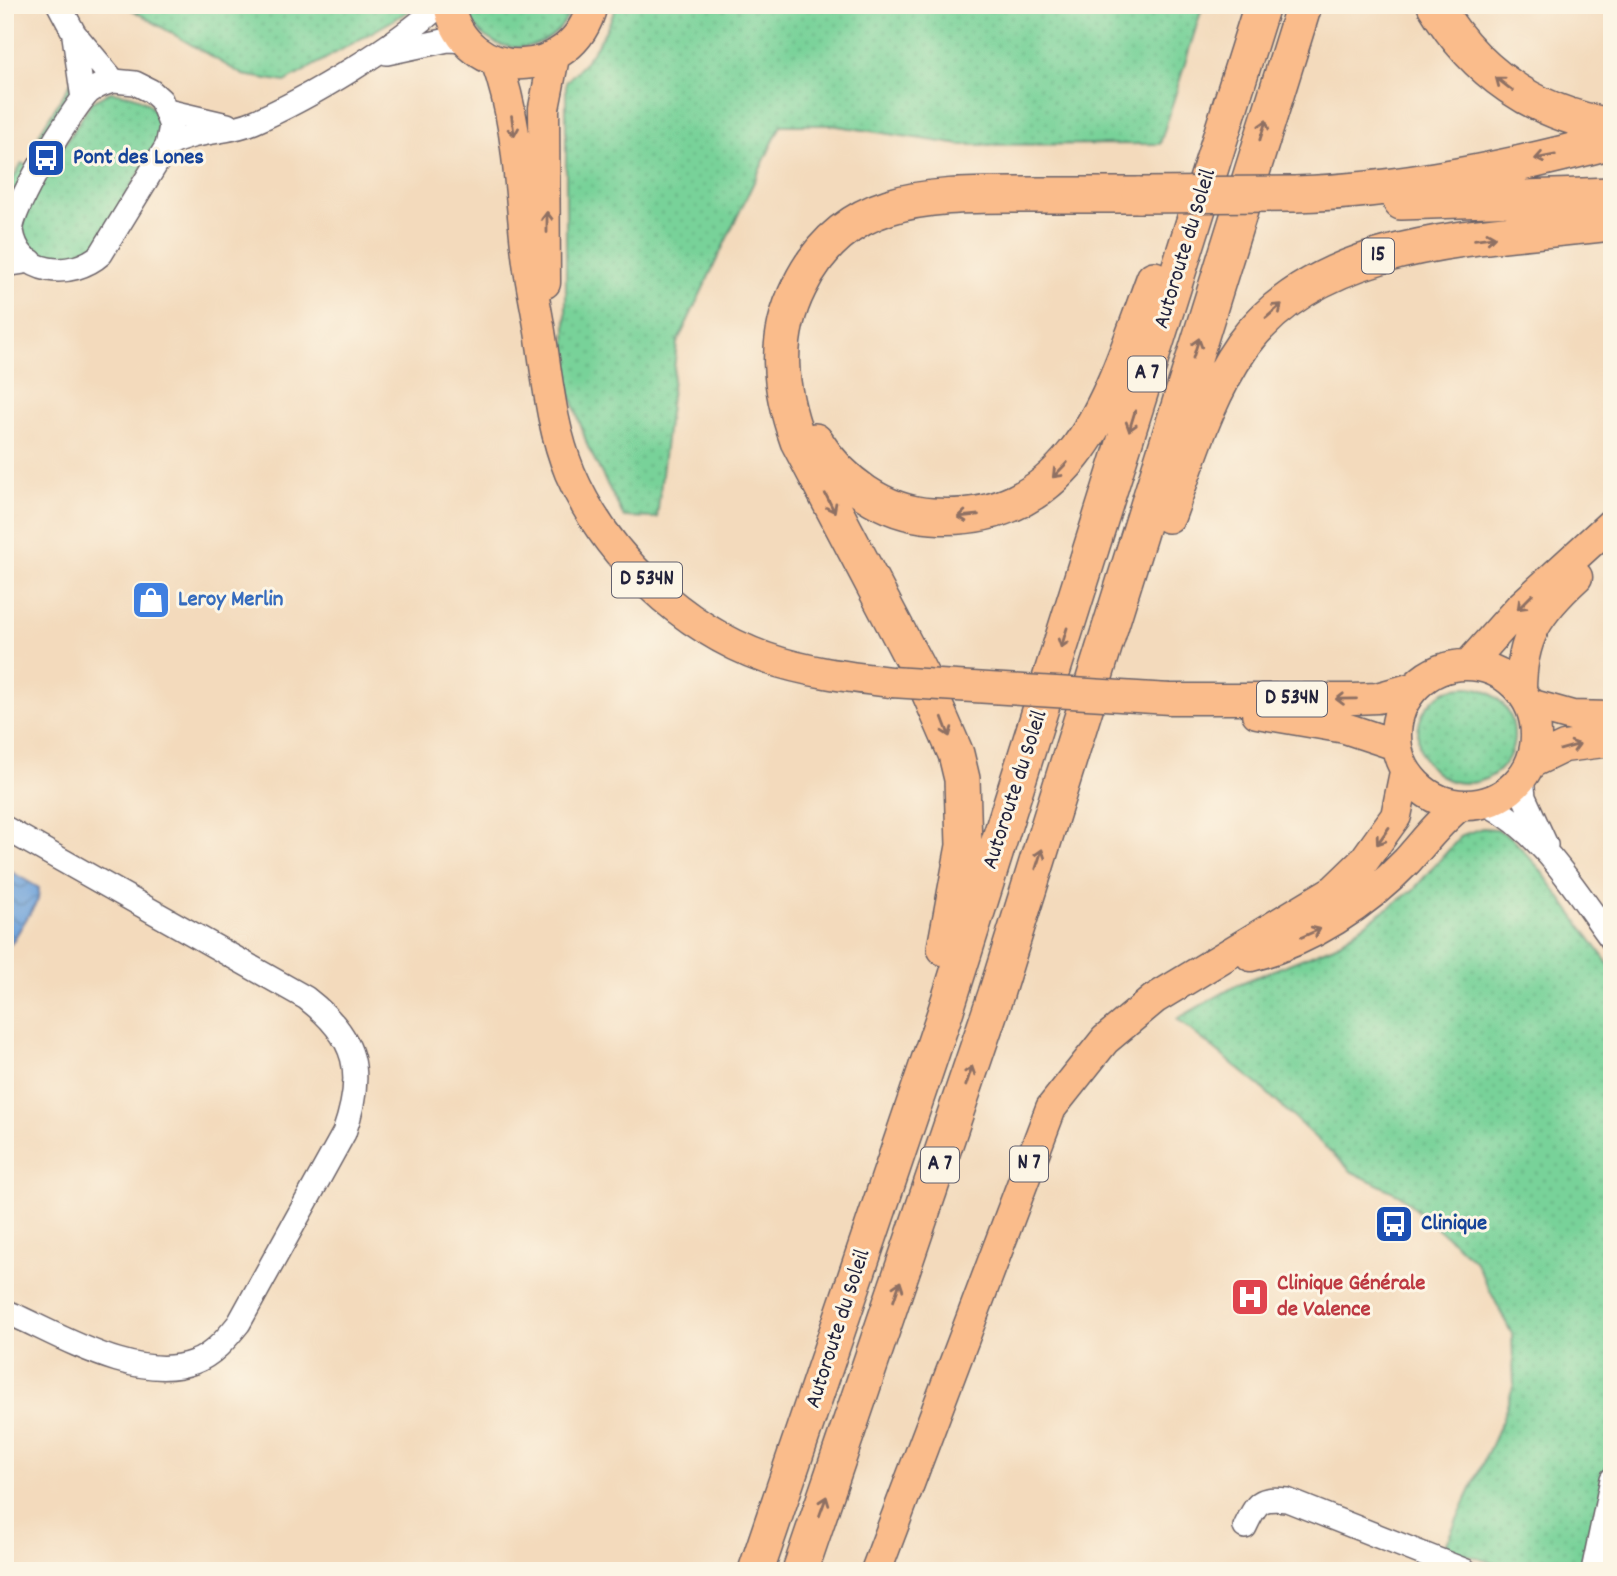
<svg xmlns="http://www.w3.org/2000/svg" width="1617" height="1576" font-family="Dekko,sans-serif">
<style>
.grass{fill:url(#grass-dots);stroke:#4d7a6a;stroke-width:2}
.water{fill:url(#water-waves);stroke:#48628a;stroke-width:2}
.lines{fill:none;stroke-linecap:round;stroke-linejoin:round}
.minor-casing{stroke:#6b6268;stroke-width:26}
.major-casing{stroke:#6b6268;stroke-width:33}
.highway-casing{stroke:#6b6268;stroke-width:38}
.minor{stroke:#fff;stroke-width:23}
.major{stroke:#fabc8b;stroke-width:30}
.highway{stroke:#fabc8b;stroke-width:35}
.major-bridge-casing{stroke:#6b6268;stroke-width:33;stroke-linecap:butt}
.highway-bridge-casing{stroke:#6b6268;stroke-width:38;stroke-linecap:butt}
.major-bridge{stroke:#fabc8b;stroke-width:30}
.highway-bridge{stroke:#fabc8b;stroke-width:35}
.oneway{stroke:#8e6f63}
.labels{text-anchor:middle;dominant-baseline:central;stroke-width:6;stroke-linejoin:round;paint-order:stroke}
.shield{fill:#fcf5e5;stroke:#63616e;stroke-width:2}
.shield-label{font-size:21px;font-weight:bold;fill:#22223b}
.transit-label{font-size:23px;font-weight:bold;fill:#164399;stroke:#fcf5e5;text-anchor:start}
.street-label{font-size:23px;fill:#22223b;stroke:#fcf5e5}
.shop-label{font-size:23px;font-weight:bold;fill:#366cbe;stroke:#fcf5e5;text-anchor:start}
.health-label{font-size:23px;font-weight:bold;fill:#be3a42;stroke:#fcf5e5;text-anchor:start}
</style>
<defs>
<pattern id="grass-dots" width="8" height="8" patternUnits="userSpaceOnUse" patternTransform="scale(1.75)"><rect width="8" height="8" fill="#78d299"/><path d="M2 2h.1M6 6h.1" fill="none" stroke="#68b485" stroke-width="1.8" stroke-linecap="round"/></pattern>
<pattern id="water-waves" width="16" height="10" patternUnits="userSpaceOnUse" patternTransform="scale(1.75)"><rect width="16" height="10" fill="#6ea2da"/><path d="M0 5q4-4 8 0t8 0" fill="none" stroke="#5a84b2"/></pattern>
</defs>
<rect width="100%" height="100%" fill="#fcf5e5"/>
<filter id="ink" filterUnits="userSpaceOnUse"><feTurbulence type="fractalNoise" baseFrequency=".0143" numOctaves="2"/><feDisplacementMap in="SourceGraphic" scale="14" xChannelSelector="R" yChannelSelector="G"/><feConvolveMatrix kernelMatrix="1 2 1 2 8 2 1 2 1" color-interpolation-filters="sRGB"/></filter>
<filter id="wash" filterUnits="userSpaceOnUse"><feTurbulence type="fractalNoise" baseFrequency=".00686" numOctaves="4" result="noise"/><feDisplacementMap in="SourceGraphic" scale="28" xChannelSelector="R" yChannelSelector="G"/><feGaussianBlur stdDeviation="1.57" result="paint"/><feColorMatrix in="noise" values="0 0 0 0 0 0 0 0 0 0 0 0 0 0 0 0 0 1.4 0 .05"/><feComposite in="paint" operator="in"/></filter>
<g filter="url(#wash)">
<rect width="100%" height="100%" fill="#f3dabc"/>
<!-- grass -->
<path class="grass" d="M124 5H413L409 11 285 82 243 75Z
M465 5H573C555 60 481 63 465 5Z
M617 5H1203L1160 144 961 145 831 125H781L677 343 657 518 624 517 588 447 566 381V82C590 59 605 36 617 5Z
M75 76 76 87 48 139 39 134Z
M110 92C143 95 161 103 159 140L95 247 84 257 50 261 31 249 23 229 27 204 91 103Z
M22 163 31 168 16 189 5 193Z
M1418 735a48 48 0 1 1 96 0a48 48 0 1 1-96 0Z
M1482 828 1497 829 1512 838 1539 868 1612 969V1571H1519L1444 1548 1501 1423 1514 1384 1512 1334 1475 1261 1400 1195 1352 1172 1261 1087 1177 1019 1241 983 1334 946 1413 890 1462 835Z"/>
<!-- water -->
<path class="water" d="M5 868 39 888 38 900 11 944H5Z"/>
</g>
<g filter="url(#ink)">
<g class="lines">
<defs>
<path id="minor" d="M59 5 74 33 114 81
M74 36 83 99
M387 53 448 40 466 41
M114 81 135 83 151 91 161 100 171 126 167 146 101 254C73 279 19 277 12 231 9 211 73 107 89 92 97 86 105 83 114 81Z
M167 111 227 125
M167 146C193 130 227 134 254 122 311 97 394 47 440 5
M5 265 31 261
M1522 778 1524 797 1546 845
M1485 803C1542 832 1575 890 1612 940
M5 828 306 998C358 1038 365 1073 344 1133L239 1323C227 1338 212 1356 194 1362 137 1384 58 1334 5 1311
M1245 1527C1257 1502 1259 1497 1287 1500L1466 1571
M1593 1571 1612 1479"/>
<path id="major" d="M449 5C465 85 573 83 592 5
M496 61C519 123 519 189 527 254 530 282 537 310 541 338 548 384 552 429 570 473 605 555 682 628 766 658 806 672 849 677 891 682
M545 283 544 108 554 57
M1469 664 1519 608 1612 523
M1396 735a70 70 0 1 1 140 0a70 70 0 1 1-140 0Z
M1521 691C1521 637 1538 613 1577 577
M1170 699H1354L1377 698 1413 688
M1529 704 1572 716 1612 717
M1257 713 1345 728 1396 745
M1531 763 1564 747 1612 741
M1251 956C1310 941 1365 905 1407 861 1424 842 1439 822 1459 806
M876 1571 1051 1108 1105 1040 1154 999 1334 890 1363 862 1396 816 1405 772"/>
<path id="highway" d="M1435 5C1475 72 1535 114 1612 126
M1295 194C1401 191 1509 168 1612 141
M1401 202 1612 195
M815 441C841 482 883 513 932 516 1078 526 1113 389 1154 279
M1168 515C1189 458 1207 396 1242 346 1321 235 1489 238 1612 223
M945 948 964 846 962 779 956 754 926 685 798 441C779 388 773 339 799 287 843 196 924 195 1013 195 1055 195 1098 195 1140 195
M756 1571 945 1013 1262 5
M800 1571 996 994 1304 5"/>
</defs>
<!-- minor casing -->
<use href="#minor" class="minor-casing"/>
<!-- major casing -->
<use href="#major" class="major-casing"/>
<!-- highway casing -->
<use href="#highway" class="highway-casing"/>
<!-- minor -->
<use href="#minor" class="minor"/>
<!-- major -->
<use href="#major" class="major"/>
<!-- highway -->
<use href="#highway" class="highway"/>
<defs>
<path id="major-bridge" d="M891 682 1170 699"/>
<path id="highway-bridge" d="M1140 195 1295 194"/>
</defs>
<!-- major-bridge casing -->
<use href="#major-bridge" class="major-bridge-casing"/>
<!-- highway-bridge casing -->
<use href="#highway-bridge" class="highway-bridge-casing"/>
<!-- major-bridge -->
<use href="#major-bridge" class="major-bridge"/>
<!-- highway-bridge -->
<use href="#highway-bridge" class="highway-bridge"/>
</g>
<!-- one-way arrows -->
<defs><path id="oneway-shaft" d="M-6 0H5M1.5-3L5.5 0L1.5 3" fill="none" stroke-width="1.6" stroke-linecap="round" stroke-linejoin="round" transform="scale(1.75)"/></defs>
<g class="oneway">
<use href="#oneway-shaft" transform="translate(1504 84) rotate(-142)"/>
<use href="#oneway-shaft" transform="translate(513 126) rotate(82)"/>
<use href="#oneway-shaft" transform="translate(1263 130) rotate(-72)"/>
<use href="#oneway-shaft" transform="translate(1545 157) rotate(169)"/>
<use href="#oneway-shaft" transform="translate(547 222) rotate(-90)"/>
<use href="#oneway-shaft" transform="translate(1485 238) rotate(-7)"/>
<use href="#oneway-shaft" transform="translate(1274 311) rotate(-41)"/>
<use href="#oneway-shaft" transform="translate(1196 348) rotate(-73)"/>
<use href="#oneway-shaft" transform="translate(1132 421) rotate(107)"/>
<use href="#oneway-shaft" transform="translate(1060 470) rotate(134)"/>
<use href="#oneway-shaft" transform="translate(830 503) rotate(63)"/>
<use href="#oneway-shaft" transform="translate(968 516) rotate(174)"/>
<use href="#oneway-shaft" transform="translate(1525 602) rotate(135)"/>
<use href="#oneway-shaft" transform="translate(1064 638) rotate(107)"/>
<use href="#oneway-shaft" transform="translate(1346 699) rotate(179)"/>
<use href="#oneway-shaft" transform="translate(946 727) rotate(69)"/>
<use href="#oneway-shaft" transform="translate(1570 747) rotate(-16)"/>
<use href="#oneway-shaft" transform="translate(1383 836) rotate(125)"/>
<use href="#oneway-shaft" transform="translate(1039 859) rotate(-72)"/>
<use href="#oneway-shaft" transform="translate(1311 933) rotate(-24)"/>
<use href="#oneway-shaft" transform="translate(969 1076) rotate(-72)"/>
<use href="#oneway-shaft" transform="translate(897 1291) rotate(-71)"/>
<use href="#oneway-shaft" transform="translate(823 1506) rotate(-70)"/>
</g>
</g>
<!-- icons -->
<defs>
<symbol id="bus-square" viewBox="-11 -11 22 22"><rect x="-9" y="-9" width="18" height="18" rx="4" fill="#1a4fb4" stroke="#fcf5e5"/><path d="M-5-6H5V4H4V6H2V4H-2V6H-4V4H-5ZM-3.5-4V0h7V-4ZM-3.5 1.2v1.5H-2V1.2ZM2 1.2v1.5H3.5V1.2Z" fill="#fff"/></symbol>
<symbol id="shop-square" viewBox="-11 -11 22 22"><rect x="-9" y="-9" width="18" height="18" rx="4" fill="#3f7fe0" stroke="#fcf5e5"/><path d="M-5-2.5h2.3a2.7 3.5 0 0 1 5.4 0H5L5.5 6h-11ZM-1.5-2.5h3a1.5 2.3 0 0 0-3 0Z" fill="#fff"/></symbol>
<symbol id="hospital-square" viewBox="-11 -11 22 22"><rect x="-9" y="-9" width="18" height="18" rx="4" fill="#e0444e" stroke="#fcf5e5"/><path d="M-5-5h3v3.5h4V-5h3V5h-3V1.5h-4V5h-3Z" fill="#fff"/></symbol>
</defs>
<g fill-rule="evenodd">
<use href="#bus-square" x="24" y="136" width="44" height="44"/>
<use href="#shop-square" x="129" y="578" width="44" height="44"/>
<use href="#bus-square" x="1372" y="1202" width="44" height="44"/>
<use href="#hospital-square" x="1228" y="1275" width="44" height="44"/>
</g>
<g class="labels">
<!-- shield labels -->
<g class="shield">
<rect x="1362" y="238.5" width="32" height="35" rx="5"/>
<rect x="1128" y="356.5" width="38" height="35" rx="5"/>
<rect x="612" y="562.5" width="70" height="35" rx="5"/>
<rect x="1257" y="681.5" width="70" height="35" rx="5"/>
<rect x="1010" y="1146.5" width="38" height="35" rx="5"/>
<rect x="921" y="1147.5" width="38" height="35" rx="5"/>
</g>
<g class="shield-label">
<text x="1378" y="256">15</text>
<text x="1147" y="374">A 7</text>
<text x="647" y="580">D 534N</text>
<text x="1292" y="699">D 534N</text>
<text x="1029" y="1164">N 7</text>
<text x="940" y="1165">A 7</text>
</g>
<!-- transit labels -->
<g class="transit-label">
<text x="73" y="158">Pont des Lones</text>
<text x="1421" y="1224">Clinique</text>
</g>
<!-- street labels -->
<g class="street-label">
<text transform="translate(1186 249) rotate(-73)">Autoroute du Soleil</text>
<text transform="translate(1016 790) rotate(-72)">Autoroute du Soleil</text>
<text transform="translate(839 1329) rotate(-72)">Autoroute du Soleil</text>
</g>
<!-- shop labels -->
<g class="shop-label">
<text x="178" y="600">Leroy Merlin</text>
</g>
<!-- health labels -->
<g class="health-label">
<text x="1277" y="1284">Clinique Générale<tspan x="1277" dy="26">de Valence</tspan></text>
</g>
</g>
<!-- margin -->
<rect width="1617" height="1576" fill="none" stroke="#fcf5e5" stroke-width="28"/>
</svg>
